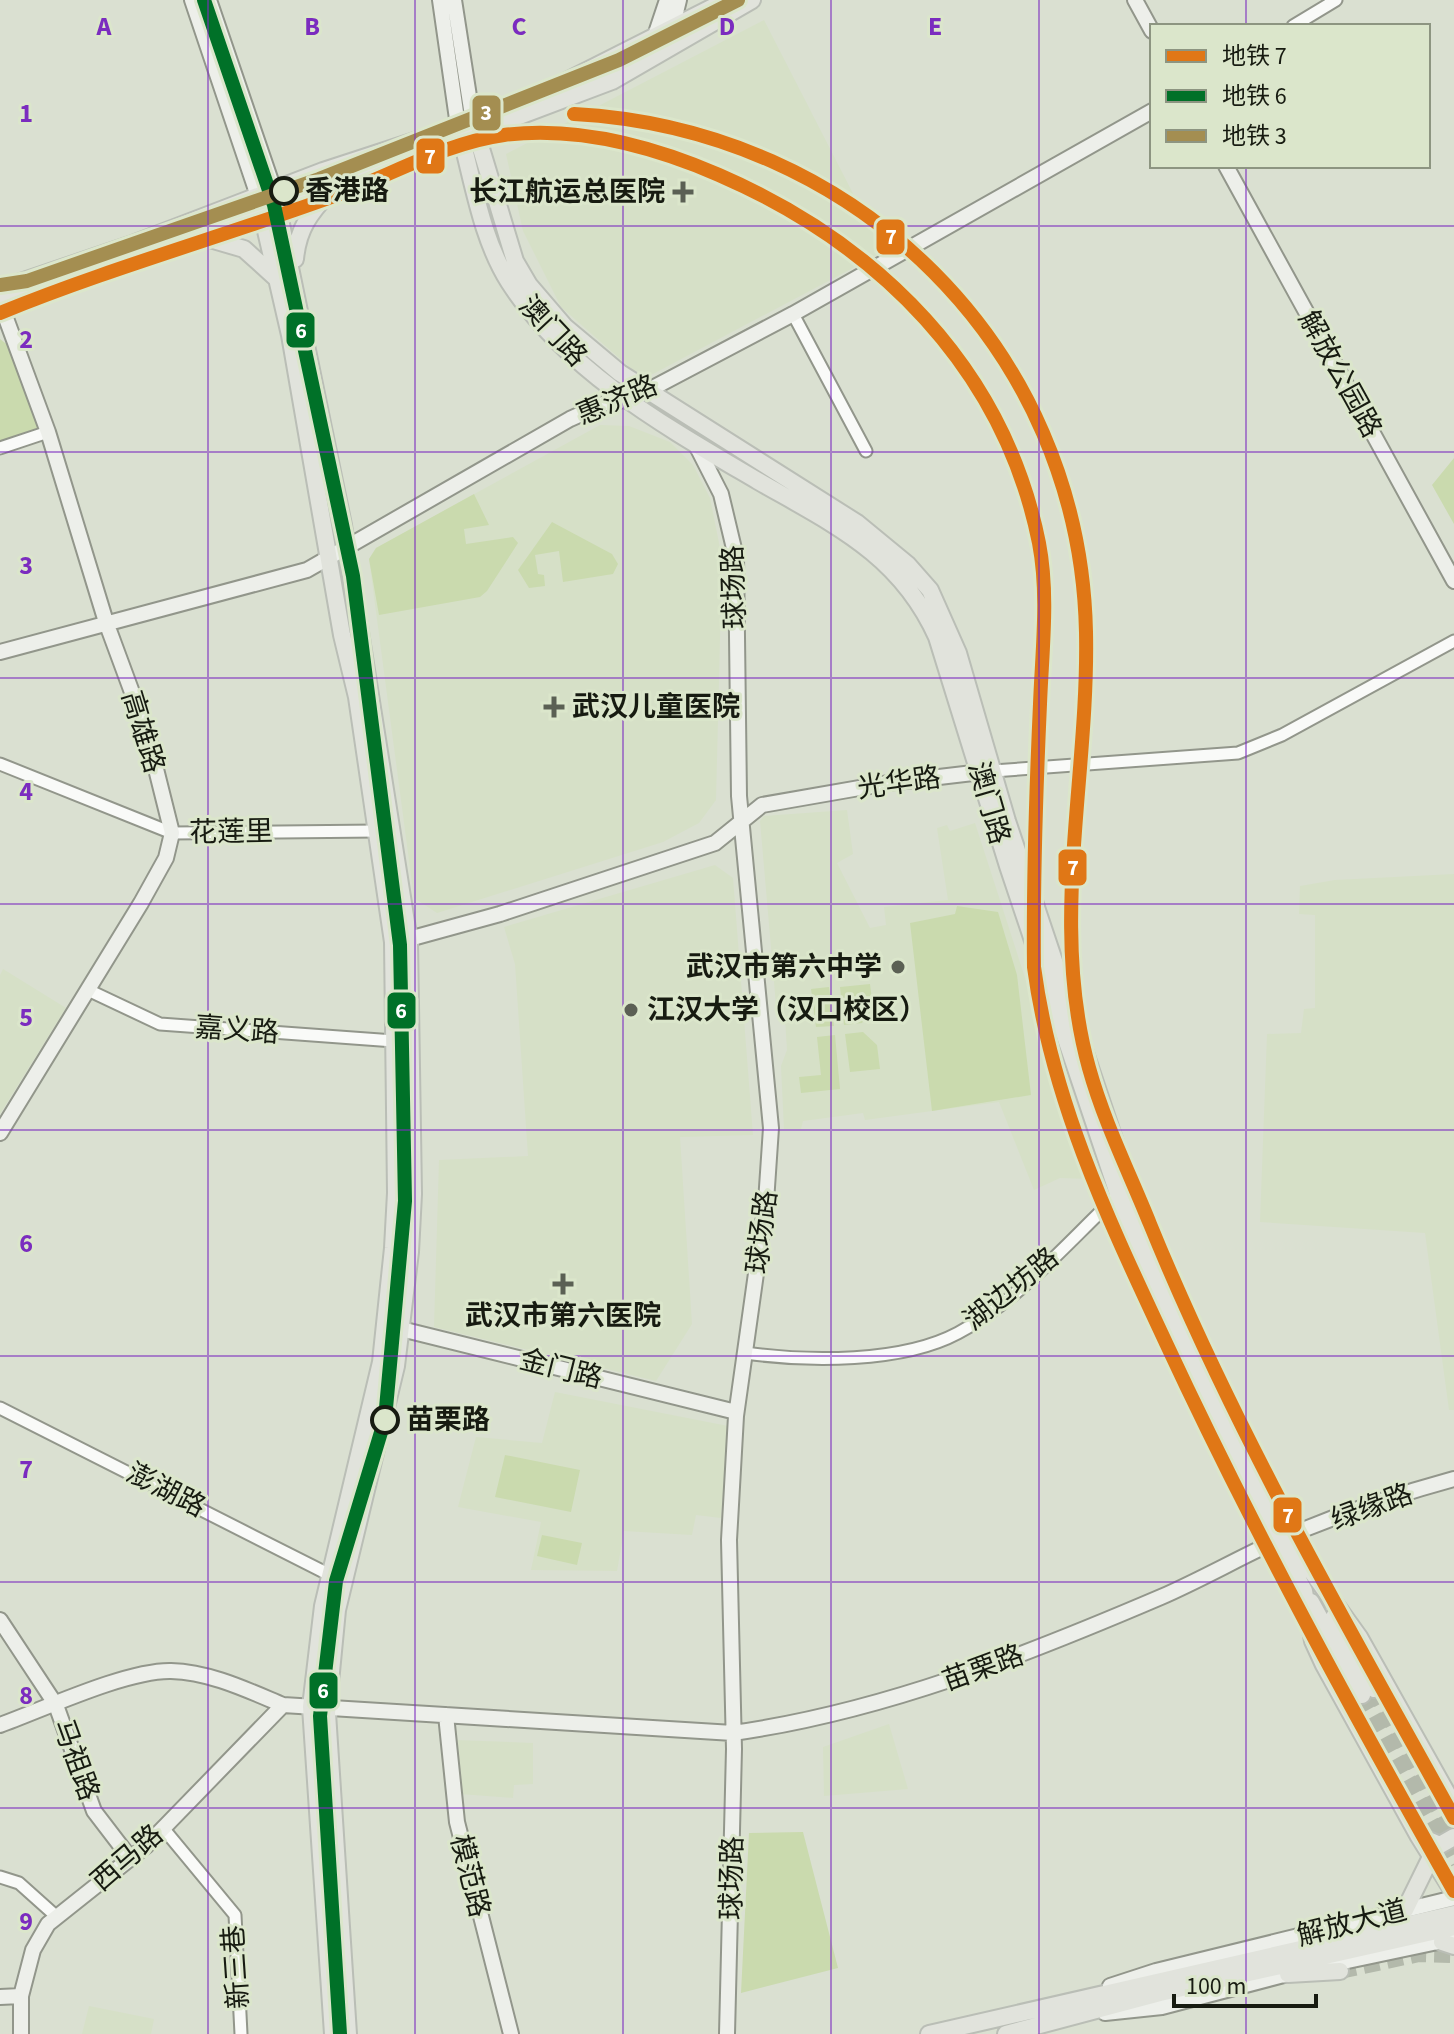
<svg xmlns="http://www.w3.org/2000/svg" width="1454" height="2034" font-family="'Source Sans 3','Noto Sans SC',sans-serif">
<style>
.built{fill:#d6e0c7}
.green{fill:#cadaae}
.lines{fill:none;stroke-linecap:round;stroke-linejoin:round}
.primary-tunnel{stroke:#b3b9ab;stroke-width:16;stroke-dasharray:16 8;stroke-linecap:butt}
.street-casing{stroke:#92968b;stroke-width:15}
.secondary-casing{stroke:#92968b;stroke-width:18}
.primary-casing{stroke:#babeb6;stroke-width:20}
.street{stroke:#f9faf8;stroke-width:11}
.secondary{stroke:#edefea;stroke-width:14}
.primary{stroke:#e1e3dc;stroke-width:16}
.metro-1-casing{stroke:#dbe6cb;stroke-width:20}
.metro-2-casing{stroke:#dbe6cb;stroke-width:20}
.metro-3-casing{stroke:#dbe6cb;stroke-width:20}
.metro-1{stroke:#e07716;stroke-width:14}
.metro-2{stroke:#007128;stroke-width:14}
.metro-3{stroke:#a48e51;stroke-width:14}
.grid{fill:none;stroke:#7b2cbf;stroke-width:2;stroke-opacity:0.55}
.stop-dot{fill:#dbe6cb;stroke:#171b11;stroke-width:4}
.poi-dot{fill:#5b6054;stroke:#dbe6cb;stroke-width:3}
.labels{text-anchor:middle;dominant-baseline:central;stroke-width:6;stroke-linejoin:round;paint-order:stroke}
.stop-label{font-size:28px;font-weight:bold;fill:#171b11;stroke:#dbe6cb;text-anchor:start}
.poi-label{font-size:28px;font-weight:bold;fill:#171b11;stroke:#dbe6cb;text-anchor:end}
.street-label{font-size:28px;fill:#171b11;stroke:#dbe6cb}
.grid-label{font-size:26px;text-anchor:middle;font-weight:bold;fill:#7b2cbf;stroke:#dbe6cb;stroke-width:6;stroke-linejoin:round;paint-order:stroke}
.line-badge{stroke:#dbe6cb;stroke-width:3}
.badge-label{font-size:22px;text-anchor:middle;font-weight:bold;fill:#fff}
</style>
<rect width="100%" height="100%" fill="#dae0d1"/>
<!-- built -->
<path class="built" d="M764 20 883 252 653 374 634 371 561 307 523 231 506 154Z
M600 425 629 426 670 442 693 465 710 498 722 558 716 800 699 823 663 842 437 913 414 898 369 559 376 548Z
M847 810 853 854 837 863 870 928 886 925 884 907 948 900 937 828 947 825 950 831 975 823 1090 1179 1060 1178 1034 1190 999 1102 865 1120 863 1113 803 1121 801 1129H784L781 1066 787 1050 785 1018 776 1005 760 821 764 816Z
M715 865 733 878 753 1135 680 1137 692 1324 656 1381 434 1327 439 1160 528 1156 515 964 504 927Z
M1454 874V1410H1449L1425 1233 1260 1222 1267 1034 1301 1033 1304 1009 1315 1008V915L1299 914 1300 886 1335 880Z
M3 969 66 1008 0 1114V975Z
M555 1392 728 1426 721 1518 696 1515 692 1535 624 1531 617 1571 531 1570 541 1522 458 1507 476 1437 542 1443Z
M889 1724 908 1789 824 1796 823 1747Z
M455 1740 533 1743V1784L514 1785 513 1798 460 1794Z
M89 2006 154 2019 151 2034H82Z"/>
<!-- green -->
<path class="green" d="M0 339 9 346 40 427 0 444Z
M1454 458V524L1432 485Z
M474 494 489 525 464 529 466 544 513 537 518 543 487 591 480 597 379 615 369 559 376 548Z
M552 522 612 554 618 564 613 574 563 582 559 551 535 555 538 574 544 575 545 586 529 588 518 570Z
M957 906 998 912 1017 975 1031 1095 932 1111 910 923 955 914Z
M870 984 873 1008 862 1023 844 1025 840 987Z
M829 987 834 1026 816 1027 811 989Z
M863 1032 877 1045 880 1069 850 1072 845 1034Z
M835 1035 840 1089 801 1093 799 1077 821 1075 817 1037Z
M505 1455 580 1470 571 1512 495 1497Z
M542 1535 582 1543 577 1565 537 1556Z
M803 1832 838 1968 741 1993 749 1833Z"/>
<g class="lines">
<!-- primary-tunnel -->
<path class="primary-tunnel" d="M1374 1689 1454 1837
M1362 1695 1454 1865
M1340 1971 1419 1954 1454 1955"/>
<defs>
<path id="street" d="M1293 26 1336 0
M793 314 866 451
M0 448 48 432
M0 764 172 833 378 831
M993 771 1238 753 1282 735 1454 641
M88 990 160 1024 394 1041
M746 1353C808 1362 902 1363 958 1333 1018 1301 1068 1242 1117 1196
M0 1408 330 1575
M163 1828 235 1915 241 2034
M0 1877 19 1883 57 1917"/>
<path id="secondary" d="M192 0 258 196
M209 0 274 190
M440 0 458 126
M454 0 473 122
M1135 0 1152 31
M671 33 679 0
M655 36 667 0
M1226 166 1454 581
M0 302 48 432 106 622 147 733 172 833 166 858 141 903 0 1133
M695 443 721 494 736 557 739 796 771 1128 766 1202 736 1416 729 1540 734 1749 727 2034
M0 652 307 570 570 419 610 401 630 400 793 314 1152 111
M398 942 500 914 715 843 762 805 888 783 990 771
M393 1327 736 1412
M0 1620 56 1705 94 1811 130 1858
M446 1715 457 1822 511 2034
M0 1725C44 1709 127 1670 171 1671 210 1672 247 1690 283 1705L733 1733C882 1712 1023 1656 1161 1597 1200 1580 1237 1559 1276 1541 1332 1517 1395 1495 1454 1479
M1324 1966 1452 1939
M1110 1986 1156 1971 1454 1898
M0 1997 21 1996
M1105 2013 1162 2007 1299 1971
M21 2034V1996L33 1950 48 1924 146 1846 283 1705"/>
<path id="primary" d="M473 122 515 261 529 285 565 327 620 373 857 523 908 565 930 590 958 653 1007 821 1160 1276 1184 1330 1310 1569 1359 1637 1454 1806
M458 126C473 178 480 236 509 282 567 372 668 428 758 481 833 524 900 554 937 637L1008 866 1147 1280 1173 1339 1304 1591 1313 1641 1324 1665 1418 1835 1454 1893
M274 190 343 525 409 941 413 1194 410 1252 396 1366 337 1610 327 1713 348 2034
M258 196 290 335 342 635 357 697 393 942 396 1193 393 1248 381 1362 323 1606 311 1707 333 2034
M203 237 244 249 275 277
M295 259C298 228 310 213 331 190
M0 289 130 245 323 171 473 122 553 88 727 0
M0 305 202 236 612 81 752 0
M1311 1602 1362 1695
M1334 1617 1374 1689
M1419 1836 1440 1845 1454 1837
M1405 1910 1431 1857
M1442 1942 1454 1946
M1288 1974 1340 1971
M929 2034 1454 1914
M1006 2034 1160 1993 1454 1927"/>
</defs>
<!-- street casing -->
<use href="#street" class="street-casing"/>
<!-- secondary casing -->
<use href="#secondary" class="secondary-casing"/>
<!-- primary casing -->
<use href="#primary" class="primary-casing"/>
<!-- street -->
<use href="#street" class="street"/>
<!-- secondary -->
<use href="#secondary" class="secondary"/>
<!-- primary -->
<use href="#primary" class="primary"/>
<defs>
<path id="metro-1" d="M574 114C855 129 1080 347 1086 632 1089 777 1049 925 1089 1068 1104 1122 1129 1172 1150 1224 1234 1430 1346 1623 1454 1818
M0 313C110 268 225 236 337 195 392 175 445 143 504 135 577 126 652 146 719 175 878 244 1004 368 1039 543 1049 595 1042 651 1040 704 1036 792 1033 879 1034 967 1052 1102 1109 1221 1166 1343 1253 1530 1352 1711 1454 1891"/>
<path id="metro-2" d="M204 0 274 205 353 576 400 945 405 1201 385 1419 336 1581 320 1716 340 2034"/>
<path id="metro-3" d="M0 285 27 281 319 179 619 60 738 0"/>
</defs>
<!-- metro-1 casing -->
<use href="#metro-1" class="metro-1-casing"/>
<!-- metro-2 casing -->
<use href="#metro-2" class="metro-2-casing"/>
<!-- metro-3 casing -->
<use href="#metro-3" class="metro-3-casing"/>
<!-- metro-1 -->
<use href="#metro-1" class="metro-1"/>
<!-- metro-2 -->
<use href="#metro-2" class="metro-2"/>
<!-- metro-3 -->
<use href="#metro-3" class="metro-3"/>
</g>
<!-- grid -->
<path class="grid" d="M208 0V2034M415 0V2034M623 0V2034M831 0V2034M1039 0V2034M1246 0V26M1246 166V2034M0 226H1454M0 452H1454M0 678H1454M0 904H1454M0 1130H1454M0 1356H1454M0 1582H1454M0 1808H1454"/>
<!-- markers -->
<g class="stop-dot">
<circle cx="284" cy="191" r="13"/>
<circle cx="385" cy="1420" r="13"/>
</g>
<g class="poi-dot">
<path d="M679 180h8v8h8v8h-8v8h-8v-8h-8v-8h8z"/>
<path d="M550 695h8v8h8v8h-8v8h-8v-8h-8v-8h8z"/>
<circle cx="898" cy="967" r="8"/>
<circle cx="631" cy="1010" r="8"/>
<path d="M559 1272h8v8h8v8h-8v8h-8v-8h-8v-8h8z"/>
</g>
<g class="labels">
<!-- stop labels -->
<g class="stop-label">
<text x="305" y="191">香港路</text>
<text x="406" y="1420">苗栗路</text>
</g>
<!-- poi labels -->
<g class="poi-label">
<text x="665" y="192">长江航运总医院</text>
<text x="572" y="707" text-anchor="start">武汉儿童医院</text>
<text x="882" y="967">武汉市第六中学</text>
<text x="647" y="1010" text-anchor="start">江汉大学（汉口校区）</text>
<text x="563" y="1316" text-anchor="middle">武汉市第六医院</text>
</g>
<!-- street labels -->
<g class="street-label">
<text transform="translate(553 331) rotate(47)">澳门路</text>
<text transform="translate(1340 374) rotate(61)">解放公园路</text>
<text transform="translate(617 400) rotate(-23)">惠济路</text>
<text transform="translate(734 587) rotate(-92)">球场路</text>
<text transform="translate(143 732) rotate(73)">高雄路</text>
<text transform="translate(899 783) rotate(-8)">光华路</text>
<text transform="translate(989 803) rotate(74)">澳门路</text>
<text transform="translate(231 832) rotate(-1)">花莲里</text>
<text transform="translate(237 1030) rotate(4)">嘉义路</text>
<text transform="translate(762 1232) rotate(-83)">球场路</text>
<text transform="translate(1011 1289) rotate(-39)">湖边坊路</text>
<text transform="translate(561 1369) rotate(14)">金门路</text>
<text transform="translate(166 1490) rotate(27)">澎湖路</text>
<text transform="translate(1372 1507) rotate(-20)">绿缘路</text>
<text transform="translate(983 1668) rotate(-20)">苗栗路</text>
<text transform="translate(76 1760) rotate(70)">马祖路</text>
<text transform="translate(127 1858) rotate(-41)">西马路</text>
<text transform="translate(470 1876) rotate(76)">模范路</text>
<text transform="translate(732 1878) rotate(-89)">球场路</text>
<text transform="translate(1352 1923) rotate(-14)">解放大道</text>
<text transform="translate(236 1967) rotate(-94)">新三巷</text>
</g>
</g>
<g class="grid-label">
<text x="104" y="35">A</text>
<text x="312" y="35">B</text>
<text x="519" y="35">C</text>
<text x="727" y="35">D</text>
<text x="935" y="35">E</text>
<text x="26" y="122">1</text>
<text x="26" y="348">2</text>
<text x="26" y="574">3</text>
<text x="26" y="800">4</text>
<text x="26" y="1026">5</text>
<text x="26" y="1252">6</text>
<text x="26" y="1478">7</text>
<text x="26" y="1704">8</text>
<text x="26" y="1930">9</text>
</g>
<g class="line-badge">
<rect x="471" y="94" width="31" height="38" rx="8" fill="#a48e51"/>
<rect x="415" y="137" width="31" height="38" rx="8" fill="#e07716"/>
<rect x="875" y="218" width="31" height="38" rx="8" fill="#e07716"/>
<rect x="285" y="311" width="31" height="38" rx="8" fill="#007128"/>
<rect x="1057" y="848" width="31" height="39" rx="8" fill="#e07716"/>
<rect x="386" y="991" width="31" height="39" rx="8" fill="#007128"/>
<rect x="1272" y="1496" width="31" height="38" rx="8" fill="#e07716"/>
<rect x="308" y="1671" width="31" height="39" rx="8" fill="#007128"/>
</g>
<g class="badge-label">
<text x="486" y="120">3</text>
<text x="430" y="164">7</text>
<text x="891" y="244">7</text>
<text x="301" y="338">6</text>
<text x="1073" y="875">7</text>
<text x="401" y="1018">6</text>
<text x="1288" y="1523">7</text>
<text x="323" y="1698">6</text>
</g>
<!-- legend -->
<rect x="1150" y="24" width="280" height="144" fill="#dbe6cb" stroke="#8d9581" stroke-width="2"/>
<rect x="1166" y="50" width="40" height="12" fill="#e07716" stroke="#8d9581" stroke-width="2"/>
<text x="1222" y="64" font-size="24" fill="#171b11">地铁 7</text>
<rect x="1166" y="90" width="40" height="12" fill="#007128" stroke="#8d9581" stroke-width="2"/>
<text x="1222" y="104" font-size="24" fill="#171b11">地铁 6</text>
<rect x="1166" y="130" width="40" height="12" fill="#a48e51" stroke="#8d9581" stroke-width="2"/>
<text x="1222" y="144" font-size="24" fill="#171b11">地铁 3</text>
<!-- scale -->
<path d="M1174 1994v12h142v-12" fill="none" stroke="#171b11" stroke-width="4"/>
<text x="1186" y="1994" font-size="24" fill="#171b11" stroke="#dbe6cb" stroke-width="6" paint-order="stroke">100 m</text>
</svg>
